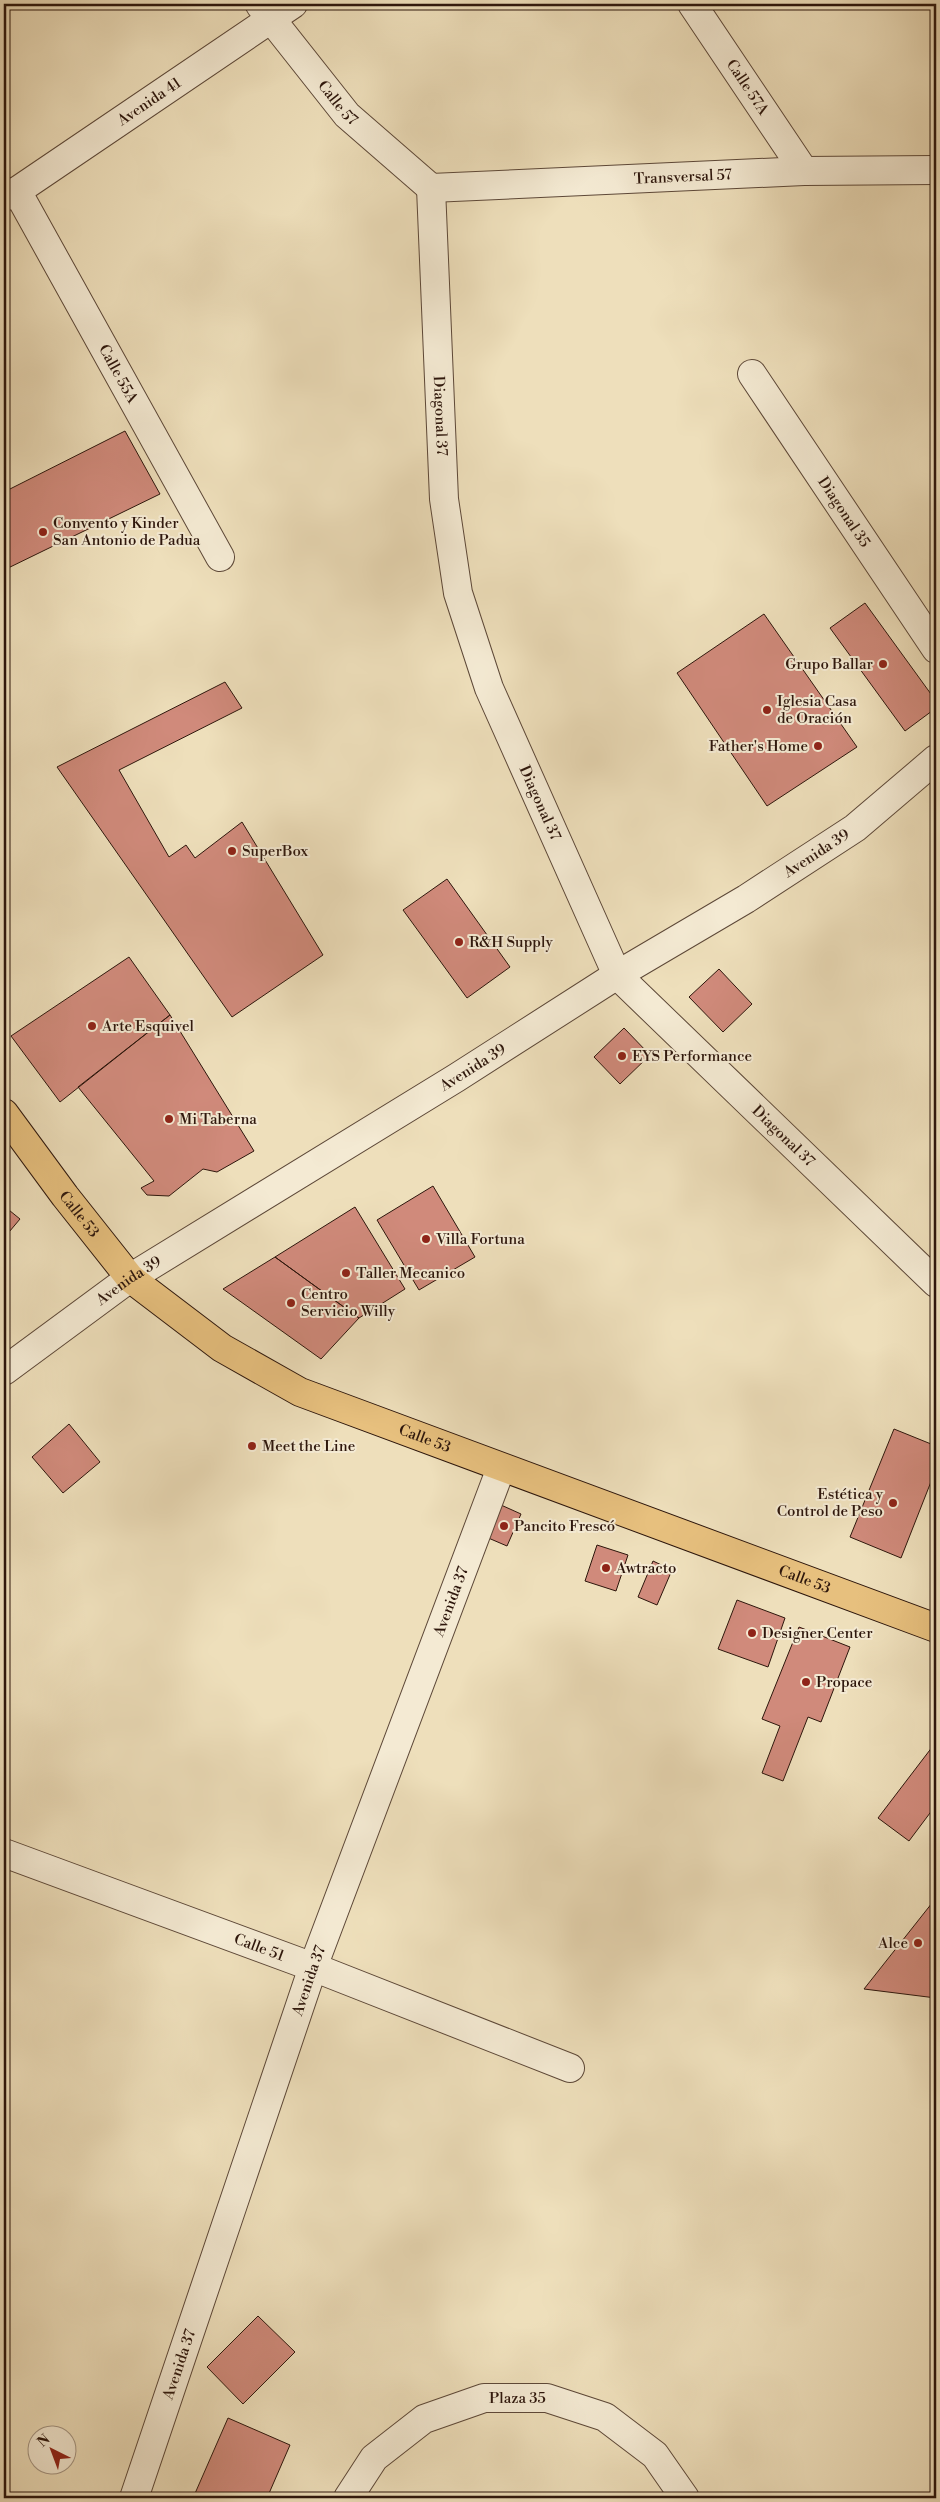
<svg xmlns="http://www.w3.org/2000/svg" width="940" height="2502" font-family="'Libre Bodoni',serif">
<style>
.building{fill:#d08a7b;stroke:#2d160c}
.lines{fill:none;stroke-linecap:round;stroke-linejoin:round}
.minor-casing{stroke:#5d4838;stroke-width:30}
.major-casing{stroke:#2d160c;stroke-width:30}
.minor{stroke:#f4ead3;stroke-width:28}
.major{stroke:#e7c07e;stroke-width:28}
.poi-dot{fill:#8f2418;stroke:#f4ead3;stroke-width:2}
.labels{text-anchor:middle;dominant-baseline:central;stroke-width:4;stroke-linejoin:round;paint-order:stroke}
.street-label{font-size:15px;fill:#2d160c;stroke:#f4ead3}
.poi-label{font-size:15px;fill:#2d160c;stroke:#f4ead3;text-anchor:start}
</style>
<rect width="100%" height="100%" fill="#eedfbb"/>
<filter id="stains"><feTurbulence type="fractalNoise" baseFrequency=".004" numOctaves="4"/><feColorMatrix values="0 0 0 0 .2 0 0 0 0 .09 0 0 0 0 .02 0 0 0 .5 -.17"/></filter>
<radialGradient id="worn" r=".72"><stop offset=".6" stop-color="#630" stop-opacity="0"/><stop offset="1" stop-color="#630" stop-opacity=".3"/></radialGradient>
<!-- building -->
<path class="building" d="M125 431 160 494 4 570V492Z
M865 603 936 701V708L905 731 830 628Z
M764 614 857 747 767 806 677 673Z
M225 682 242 708 119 770 169 857 186 845 195 858 242 822 323 955 232 1017 57 767Z
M447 879 510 967 467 998 403 910Z
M129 957 170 1015 60 1102 11 1036Z
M719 969 752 1004 723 1032 689 997Z
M170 1015 254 1151 217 1172 203 1169 169 1196 147 1195 141 1188 154 1181 78 1087Z
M624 1028 650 1055 620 1084 594 1057Z
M433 1186 475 1257 419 1290 377 1220Z
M4 1206 20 1219 4 1238Z
M355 1207 405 1289 359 1318 275 1257Z
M275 1257 359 1318 321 1359 223 1289Z
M69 1424 100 1462 63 1493 32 1457Z
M894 1429 936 1446V1469L901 1558 850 1537Z
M501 1505 521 1514 507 1546 486 1537Z
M597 1545 628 1555 616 1591 585 1581Z
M653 1561 672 1570 657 1605 638 1597Z
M737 1600 785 1618 768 1667 718 1649Z
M799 1627 850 1647 821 1722 808 1717 783 1781 762 1773 780 1726 762 1719Z
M936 1742V1805L909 1841 878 1818Z
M936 1898V1998L864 1989Z
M258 2316 295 2352 243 2404 207 2367Z
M228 2418 290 2445 267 2498H193Z"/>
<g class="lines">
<defs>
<g id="minor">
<path id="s1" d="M692 4 804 171"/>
<path id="s2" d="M260 5 347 115 431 188"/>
<path id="s3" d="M431 188 444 499 458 593 489 688 617 975 936 1283"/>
<path id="s4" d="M431 188 804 171 936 170"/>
<path id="s5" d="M17 191 220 557"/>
<path id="s6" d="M4 197 17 191 293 4"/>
<path id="s7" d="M752 374 936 649"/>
<path id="s8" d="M4 1371 130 1278 456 1078 617 975 746 899 855 828 936 759"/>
<path id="s9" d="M4 1853 313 1967 570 2068"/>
<path id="s10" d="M134 2498 313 1967 501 1468"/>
<path id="s11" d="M348 2498 374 2458 424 2419 484 2398H547L605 2417 655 2455 685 2498"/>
</g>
<g id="major">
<path id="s12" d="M4 1113 65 1196 130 1278 222 1348 300 1392 936 1628"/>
</g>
</defs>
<!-- minor casing -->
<use href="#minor" class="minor-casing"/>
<!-- major casing -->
<use href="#major" class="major-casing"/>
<!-- minor -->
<use href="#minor" class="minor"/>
<!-- major -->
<use href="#major" class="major"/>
</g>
<!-- markers -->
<g class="poi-dot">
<circle cx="43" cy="532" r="5"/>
<circle cx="883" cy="664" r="5"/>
<circle cx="767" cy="710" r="5"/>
<circle cx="818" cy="746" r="5"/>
<circle cx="232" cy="851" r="5"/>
<circle cx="459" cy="942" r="5"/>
<circle cx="92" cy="1026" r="5"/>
<circle cx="622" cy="1056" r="5"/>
<circle cx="169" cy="1119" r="5"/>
<circle cx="426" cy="1239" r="5"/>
<circle cx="346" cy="1273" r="5"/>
<circle cx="291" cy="1303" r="5"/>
<circle cx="252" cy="1446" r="5"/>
<circle cx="893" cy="1503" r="5"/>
<circle cx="504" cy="1526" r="5"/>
<circle cx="606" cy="1568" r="5"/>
<circle cx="752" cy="1633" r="5"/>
<circle cx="806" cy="1682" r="5"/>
<circle cx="918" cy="1943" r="5"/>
</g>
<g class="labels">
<!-- street labels -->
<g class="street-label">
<text stroke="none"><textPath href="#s1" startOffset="100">Calle 57A</textPath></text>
<text stroke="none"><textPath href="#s6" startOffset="174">Avenida 41</textPath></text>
<text stroke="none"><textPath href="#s2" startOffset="125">Calle 57</textPath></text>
<text stroke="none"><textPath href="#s4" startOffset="252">Transversal 57</textPath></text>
<text stroke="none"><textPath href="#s5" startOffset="209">Calle 55A</textPath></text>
<text stroke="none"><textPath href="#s3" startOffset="228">Diagonal 37</textPath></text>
<text stroke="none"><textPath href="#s7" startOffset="166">Diagonal 35</textPath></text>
<text stroke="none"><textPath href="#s3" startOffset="632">Diagonal 37</textPath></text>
<text stroke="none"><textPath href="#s8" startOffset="964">Avenida 39</textPath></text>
<text stroke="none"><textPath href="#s8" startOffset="559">Avenida 39</textPath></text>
<text stroke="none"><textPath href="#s3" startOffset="1052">Diagonal 37</textPath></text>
<text stroke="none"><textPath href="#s12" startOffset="126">Calle 53</textPath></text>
<text stroke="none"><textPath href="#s8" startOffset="154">Avenida 39</textPath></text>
<text stroke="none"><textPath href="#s12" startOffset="546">Calle 53</textPath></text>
<text stroke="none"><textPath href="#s12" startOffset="951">Calle 53</textPath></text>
<text stroke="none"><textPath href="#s10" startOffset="951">Avenida 37</textPath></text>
<text stroke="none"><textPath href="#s9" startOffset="272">Calle 51</textPath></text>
<text stroke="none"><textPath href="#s10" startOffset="546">Avenida 37</textPath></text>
<text stroke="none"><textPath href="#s10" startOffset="141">Avenida 37</textPath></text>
<text stroke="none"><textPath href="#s11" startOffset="208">Plaza 35</textPath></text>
</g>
<!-- poi labels -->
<g class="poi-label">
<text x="53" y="523">Convento y Kinder<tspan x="53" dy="17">San Antonio de Padua</tspan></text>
<text x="873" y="664" text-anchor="end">Grupo Ballar</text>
<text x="777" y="701">Iglesia Casa<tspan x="777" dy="17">de Oración</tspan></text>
<text x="808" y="746" text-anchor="end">Father's Home</text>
<text x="242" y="851">SuperBox</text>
<text x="469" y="942">R&amp;H Supply</text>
<text x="102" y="1026">Arte Esquivel</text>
<text x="632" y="1056">EYS Performance</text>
<text x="179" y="1119">Mi Taberna</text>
<text x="436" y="1239">Villa Fortuna</text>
<text x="356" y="1273">Taller Mecanico</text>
<text x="301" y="1294">Centro<tspan x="301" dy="17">Servicio Willy</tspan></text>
<text x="262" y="1446">Meet the Line</text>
<text x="883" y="1494" text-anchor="end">Estética y<tspan x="883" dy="17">Control de Peso</tspan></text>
<text x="514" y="1526">Pancito Frescó</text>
<text x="616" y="1568">Awtracto</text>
<text x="762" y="1633">Designer Center</text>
<text x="816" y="1682">Propace</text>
<text x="908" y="1943" text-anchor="end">Alce</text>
</g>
</g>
<!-- margin -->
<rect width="940" height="2502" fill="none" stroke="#eedfbb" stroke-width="20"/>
<rect x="5" y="5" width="930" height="2492" fill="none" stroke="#2d160c" stroke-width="2.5"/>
<rect x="10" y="10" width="920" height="2482" fill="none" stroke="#2d160c"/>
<!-- north arrow -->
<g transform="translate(52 2450) rotate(318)"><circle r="24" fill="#f4ead3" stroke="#a49583"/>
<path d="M0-4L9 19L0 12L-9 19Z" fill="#8f2418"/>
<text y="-8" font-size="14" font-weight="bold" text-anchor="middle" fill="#2d160c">N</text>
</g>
<rect width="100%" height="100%" filter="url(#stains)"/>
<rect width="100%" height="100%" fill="url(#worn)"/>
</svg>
